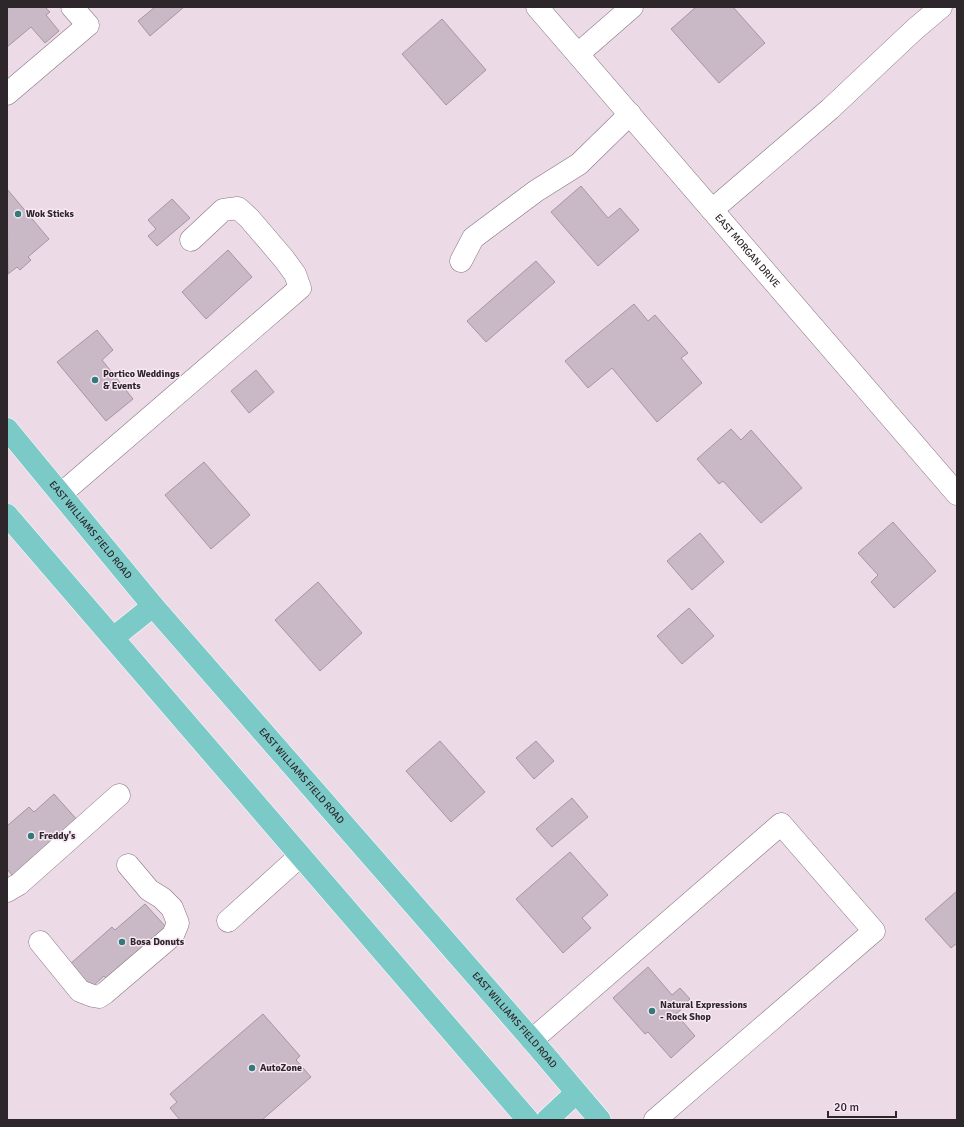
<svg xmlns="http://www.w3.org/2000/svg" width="964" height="1127" font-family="Signika,sans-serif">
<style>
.building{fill:#c9b8c5;stroke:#a695a2}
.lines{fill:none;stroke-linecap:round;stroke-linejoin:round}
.minor-casing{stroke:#857581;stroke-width:23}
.major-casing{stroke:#fff;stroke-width:23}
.minor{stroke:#fff;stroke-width:22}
.major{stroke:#7bcac8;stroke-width:22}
.poi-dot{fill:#327b78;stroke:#f9e7f5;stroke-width:1.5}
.labels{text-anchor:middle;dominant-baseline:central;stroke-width:3;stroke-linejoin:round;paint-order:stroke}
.poi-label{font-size:10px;font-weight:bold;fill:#2d272b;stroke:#f9e7f5;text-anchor:start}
.street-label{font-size:10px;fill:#2d272b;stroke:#f9e7f5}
</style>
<rect width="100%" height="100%" fill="#ecdae7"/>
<!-- building -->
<path class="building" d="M7 7H45L50 12 46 15 59 31 45 43 31 27 7 47Z
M155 7H184L150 36 138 21Z
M696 7H733L765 43 719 83 671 29Z
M442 19 486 70 446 105 402 54Z
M581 186 608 218 620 208 639 230 598 266 551 212Z
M7 189 49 239 28 257 31 260 20 270 17 267 8 274Z
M172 199 190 218 157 246 148 236 156 229 148 220Z
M228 250 252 277 206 319 182 292Z
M536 261 555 282 486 342 467 321Z
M634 304 648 321 655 315 688 353 681 358 702 383 657 422 612 368 588 388 565 361Z
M97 330 113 350 102 360 133 399 106 421 57 362Z
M256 370 274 392 249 413 231 391Z
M731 429 741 440 751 430 802 488 761 523 723 481 719 484 697 459Z
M204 462 250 515 211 549 165 495Z
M893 522 936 571 894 608 871 582 878 575 858 553Z
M700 533 724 562 692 590 667 561Z
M318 582 362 633 320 671 275 620Z
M689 608 714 636 682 664 657 636Z
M440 741 485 792 451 822 406 771Z
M536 741 554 761 534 779 516 758Z
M54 794 79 822 13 876 7 869V826L29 807 34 812Z
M572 798 588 817 552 847 536 829Z
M570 852 608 895 582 918 591 928 563 953 516 899Z
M957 891V943L951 948 925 919Z
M145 904 166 927 108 980 104 976 91 988 70 964 112 927 115 930Z
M648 967 672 995 680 988 690 999 681 1007 683 1008 676 1014 695 1036 671 1058 648 1032 645 1034 613 998Z
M263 1014 300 1056 296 1060 311 1077 262 1120H180L170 1108 177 1102 170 1094Z"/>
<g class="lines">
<defs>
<g id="minor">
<path id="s1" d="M537 7 957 494"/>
<path d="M578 54 632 7"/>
<path d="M7 94 88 25 72 7"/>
<path d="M712 210 830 109 915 29 941 7"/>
<path d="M461 261 473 238 536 191 579 164 630 114"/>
<path d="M61 494 300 288 295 274 284 259 249 218 238 208 223 210 191 240"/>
<path d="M7 891 19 884 119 795"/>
<path d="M228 921 300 856"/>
<path d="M40 942 80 991 93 996 99 997 105 993 173 935 178 923 172 908 162 898 149 890 128 865"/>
<path d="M532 1040 781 824 874 931 655 1120"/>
</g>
<g id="major">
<path id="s2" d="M7 429 153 606 532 1040 600 1120"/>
<path d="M7 515 528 1120"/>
<path d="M113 638 153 606"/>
<path d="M547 1120 576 1093"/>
</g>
</defs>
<!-- minor casing -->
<use href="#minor" class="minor-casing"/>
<!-- major casing -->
<use href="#major" class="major-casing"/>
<!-- minor -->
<use href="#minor" class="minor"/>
<!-- major -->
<use href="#major" class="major"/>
</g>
<!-- markers -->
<g class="poi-dot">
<circle cx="18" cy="214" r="4"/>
<circle cx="95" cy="380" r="4"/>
<circle cx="31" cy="836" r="4"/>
<circle cx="122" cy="942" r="4"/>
<circle cx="652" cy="1011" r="4"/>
<circle cx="252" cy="1068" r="4"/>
</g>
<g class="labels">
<!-- poi labels -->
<g class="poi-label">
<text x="26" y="214">Wok Sticks</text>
<text x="103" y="374">Portico Weddings<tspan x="103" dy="12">&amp; Events</tspan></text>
<text x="39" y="836">Freddy's</text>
<text x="130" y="942">Bosa Donuts</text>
<text x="660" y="1005">Natural Expressions<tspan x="660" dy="12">- Rock Shop</tspan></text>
<text x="260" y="1068">AutoZone</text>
</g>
<!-- street labels -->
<g class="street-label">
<text stroke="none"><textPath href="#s1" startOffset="322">EAST MORGAN DRIVE</textPath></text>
<text stroke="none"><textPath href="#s2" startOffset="131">EAST WILLIAMS FIELD ROAD</textPath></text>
<text stroke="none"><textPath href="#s2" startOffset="455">EAST WILLIAMS FIELD ROAD</textPath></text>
<text stroke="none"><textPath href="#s2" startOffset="779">EAST WILLIAMS FIELD ROAD</textPath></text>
</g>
</g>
<!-- border -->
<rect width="964" height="1127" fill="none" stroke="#2d272b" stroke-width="16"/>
<!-- scale -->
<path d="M828 1111v6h68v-6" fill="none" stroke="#2d272b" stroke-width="2"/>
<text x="834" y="1111" font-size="12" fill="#2d272b" stroke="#f9e7f5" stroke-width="3" paint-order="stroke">20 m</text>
</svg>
